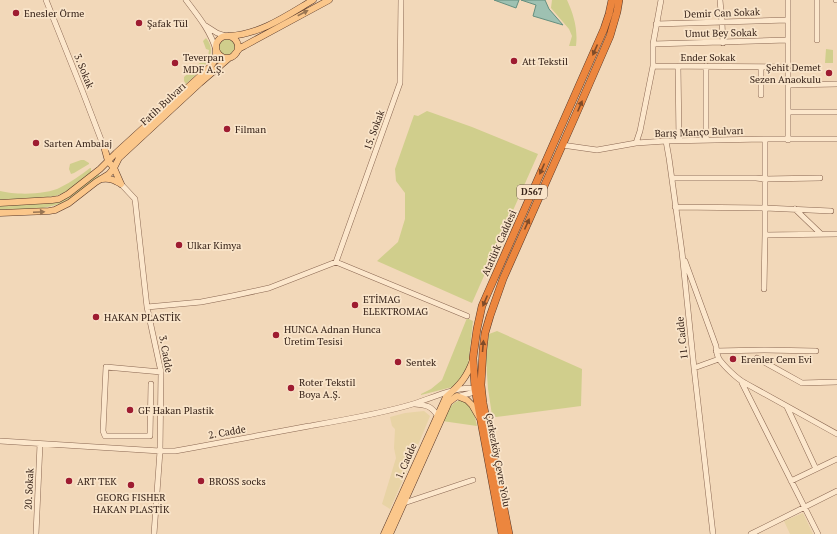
<svg xmlns="http://www.w3.org/2000/svg" width="837" height="534" font-family="'PT Serif',serif">
<style>
.farmland{fill:#e8d3a5}
.green{fill:#d0ce8c}
.water{fill:#9ec1b2;stroke:#658f7f}
.lines{fill:none;stroke-linecap:round;stroke-linejoin:round}
.minor-casing{stroke:#8a6752;stroke-width:6}
.major-casing{stroke:#563628;stroke-width:7}
.highway-casing{stroke:#563628;stroke-width:8}
.minor{stroke:#fce7cc;stroke-width:5}
.major{stroke:#fbc78b;stroke-width:6}
.highway{stroke:#ec863e;stroke-width:7}
.oneway{fill:#997552}
.oneway2{fill:#7f4b28}
.poi-dot{fill:#9e1c31;stroke:#f9e4c9;stroke-width:1.5}
.labels{text-anchor:middle;dominant-baseline:central;stroke-width:3.5;stroke-linejoin:round;paint-order:stroke}
.shield{fill:#f9e4c9;stroke:#715d4e;stroke-width:1}
.shield-label{font-size:9px;font-weight:bold;fill:#372319}
.poi-label{font-size:10px;fill:#372319;stroke:#f9e4c9;text-anchor:start}
.street-label{font-size:10px;fill:#372319;stroke:#f9e4c9}
</style>
<rect width="100%" height="100%" fill="#f2d8b9"/>
<!-- farmland -->
<path class="farmland" d="M424 411 430 416 416 450 391 507 390 509 382 504 396 458 394 448 395 429 392 426 390 417 405 413Z
M803 513 813 534H790L784 521Z"/>
<!-- green -->
<path class="green" d="M552 0H567C574 15 578 30 576 46H569L572 36 569 29 551 8Z
M206 38C221 56 198 72 186 84L184 81V77L203 60 208 57 209 50 206 49 203 41Z
M219 47a8 8 0 1 1 16 0a8 8 0 1 1-16 0Z
M826 49 833 50V63H825Z
M427 111 472 127 538 154 472 303 377 261 398 242 405 219V193L396 181 395 169 414 115 418 116Z
M81 160H84L89 163V164L74 173 71 174 69 169 70 164Z
M90 168H91V172L79 183 64 193 55 196 34 199 0 200V191C15 195 47 195 61 187 71 182 81 175 90 168Z
M97 173 100 176C88 183 79 193 67 200 48 211 22 209 0 210V205L50 202Z
M467 318 473 321 468 367 456 386 421 395V394L431 389 442 380Z
M497 331 582 369 581 406 496 417 492 415 488 389 486 359 489 334Z
M461 400C473 403 475 416 477 426L442 421C447 413 450 402 461 400Z"/>
<!-- water -->
<path class="water" d="M494 0H519L516 8Z
M521 0H545L549 9 563 25 533 16 536 5Z"/>
<g class="lines">
<defs>
<path id="minor" d="M46 0 82 90 105 150
M186 0C198 16 210 30 216 50
M720 0 722 23 723 43
M817 0V40
M836 0H837
M656 24 788 20
M206 26 217 33 226 36
M653 44 788 40
M653 66 788 67
M678 66 679 140
M788 85 837 84
M761 95V67
M788 112H837
M706 140V66
M788 140V0
M666 141 669 158 682 252 694 368 713 534
M636 143 640 131 653 66V44L661 0
M562 145 597 150 636 143 666 141 765 139H837
M672 178H756L765 179 820 178
M121 184 135 199 147 307 161 372 160 451 154 534
M675 207 765 208 831 211
M795 209 821 234
M765 235 837 234
M685 261 716 346C716 350 717 355 719 359 724 366 737 379 745 383L837 434
M336 262 467 316
M764 289 765 235V139
M147 307 201 302 232 296 269 288 336 262 400 83 401 0
M716 351 765 350 816 351
M757 358 802 383 837 382
M694 368 719 359
M742 383 818 534
M151 384 150 436H105L103 431 106 367 161 372
M456 397 471 393 476 389
M415 404C427 405 431 406 438 416
M787 407 816 469
M0 441 160 451H175C220 443 265 434 309 426 344 420 380 414 413 404 430 399 458 385 475 389L476 391
M791 481 837 459
M404 503 473 480
M36 534 40 444
M751 534 837 491"/>
<path id="major" d="M229 36C261 34 286 16 313 0
M216 47a11 11 0 1 1 22 0a11 11 0 1 1-22 0Z
M234 55 240 48 244 46 329 0
M105 150 108 161 114 168 121 184
M102 179C110 178 114 180 121 184
M0 203 52 200 59 199 68 194 100 169 116 153 210 67 216 59V50
M0 213 49 211 55 210 69 203 96 182 109 174 114 168 119 158 200 83 229 58
M384 534 446 397C460 385 467 377 473 360
M390 534 449 402 457 396 467 400 472 405 479 417"/>
<path id="highway" d="M502 534 475 389 473 358 477 329 482 306 604 29 609 14 612 0
M509 534 483 403 481 385 483 350 485 333 490 316 503 279 577 112 610 36 617 12 619 0"/>
</defs>
<!-- minor casing -->
<use href="#minor" class="minor-casing"/>
<!-- major casing -->
<use href="#major" class="major-casing"/>
<!-- highway casing -->
<use href="#highway" class="highway-casing"/>
<!-- minor -->
<use href="#minor" class="minor"/>
<!-- major -->
<use href="#major" class="major"/>
<!-- highway -->
<use href="#highway" class="highway"/>
</g>
<!-- one-way arrows -->
<defs><path id="oneway-solid" d="M-6-.8H1V-3.2L6.5 0L1 3.2V.8H-6Z"/></defs>
<g class="oneway">
<use href="#oneway-solid" transform="translate(303 13) rotate(-28)"/>
<use href="#oneway-solid" transform="translate(39 212) rotate(-3)"/>
</g>
<g class="oneway2">
<use href="#oneway-solid" transform="translate(595 50) rotate(114)"/>
<use href="#oneway-solid" transform="translate(580 106) rotate(-67)"/>
<use href="#oneway-solid" transform="translate(542 169) rotate(114)"/>
<use href="#oneway-solid" transform="translate(527 224) rotate(-66)"/>
<use href="#oneway-solid" transform="translate(485 301) rotate(113)"/>
<use href="#oneway-solid" transform="translate(483 346) rotate(-85)"/>
</g>
<!-- markers -->
<g class="poi-dot">
<circle cx="16" cy="13" r="4"/>
<circle cx="139" cy="23" r="4"/>
<circle cx="514" cy="61" r="4"/>
<circle cx="175" cy="63" r="4"/>
<circle cx="829" cy="73" r="4"/>
<circle cx="227" cy="129" r="4"/>
<circle cx="36" cy="143" r="4"/>
<circle cx="179" cy="245" r="4"/>
<circle cx="355" cy="305" r="4"/>
<circle cx="96" cy="317" r="4"/>
<circle cx="276" cy="335" r="4"/>
<circle cx="733" cy="359" r="4"/>
<circle cx="398" cy="362" r="4"/>
<circle cx="291" cy="388" r="4"/>
<circle cx="130" cy="410" r="4"/>
<circle cx="69" cy="481" r="4"/>
<circle cx="201" cy="481" r="4"/>
<circle cx="131" cy="485" r="4"/>
</g>
<g class="labels">
<!-- shield labels -->
<rect class="shield" x="517" y="185" width="30" height="14" rx="3"/>
<g class="shield-label">
<text x="532" y="192">D567</text>
</g>
<!-- poi labels -->
<g class="poi-label">
<text x="24" y="13">Enesler Örme</text>
<text x="147" y="23">Şafak Tül</text>
<text x="183" y="57">Teverpan<tspan x="183" dy="12">MDF A.Ş.</tspan></text>
<text x="522" y="61">Att Tekstil</text>
<text x="821" y="67" text-anchor="end">Şehit Demet<tspan x="821" dy="12">Sezen Anaokulu</tspan></text>
<text x="235" y="129">Filman</text>
<text x="44" y="143">Sarten Ambalaj</text>
<text x="187" y="245">Ulkar Kimya</text>
<text x="363" y="299">ETİMAG<tspan x="363" dy="12">ELEKTROMAG</tspan></text>
<text x="104" y="317">HAKAN PLASTİK</text>
<text x="284" y="329">HUNCA Adnan Hunca<tspan x="284" dy="12">Üretim Tesisi</tspan></text>
<text x="741" y="359">Erenler Cem Evi</text>
<text x="406" y="362">Sentek</text>
<text x="299" y="382">Roter Tekstil<tspan x="299" dy="12">Boya A.Ş.</tspan></text>
<text x="138" y="410">GF Hakan Plastik</text>
<text x="77" y="481">ART TEK</text>
<text x="209" y="481">BROSS socks</text>
<text x="131" y="497" text-anchor="middle">GEORG FISHER<tspan x="131" dy="12">HAKAN PLASTİK</tspan></text>
</g>
<!-- street labels -->
<g class="street-label">
<text transform="translate(722 13) rotate(-2)">Demir Can Sokak</text>
<text transform="translate(721 33) rotate(-1)">Umut Bey Sokak</text>
<text x="708" y="57">Ender Sokak</text>
<text transform="translate(84 71) rotate(68)">3. Sokak</text>
<text transform="translate(163 104) rotate(-43)">Fatih Bulvarı</text>
<text transform="translate(374 130) rotate(-70)">15. Sokak</text>
<text transform="translate(699 132) rotate(-2)">Barış Manço Bulvarı</text>
<text transform="translate(499 243) rotate(-66)">Atatürk Caddesi</text>
<text transform="translate(682 338) rotate(-96)">11. Cadde</text>
<text transform="translate(166 354) rotate(80)">3. Cadde</text>
<text transform="translate(227 432) rotate(-10)">2. Cadde</text>
<text transform="translate(498 460) rotate(79)">Çerkezköy Çevre Yolu</text>
<text transform="translate(406 461) rotate(-66)">1. Cadde</text>
<text transform="translate(29 489) rotate(-87)">20. Sokak</text>
</g>
</g>
</svg>
